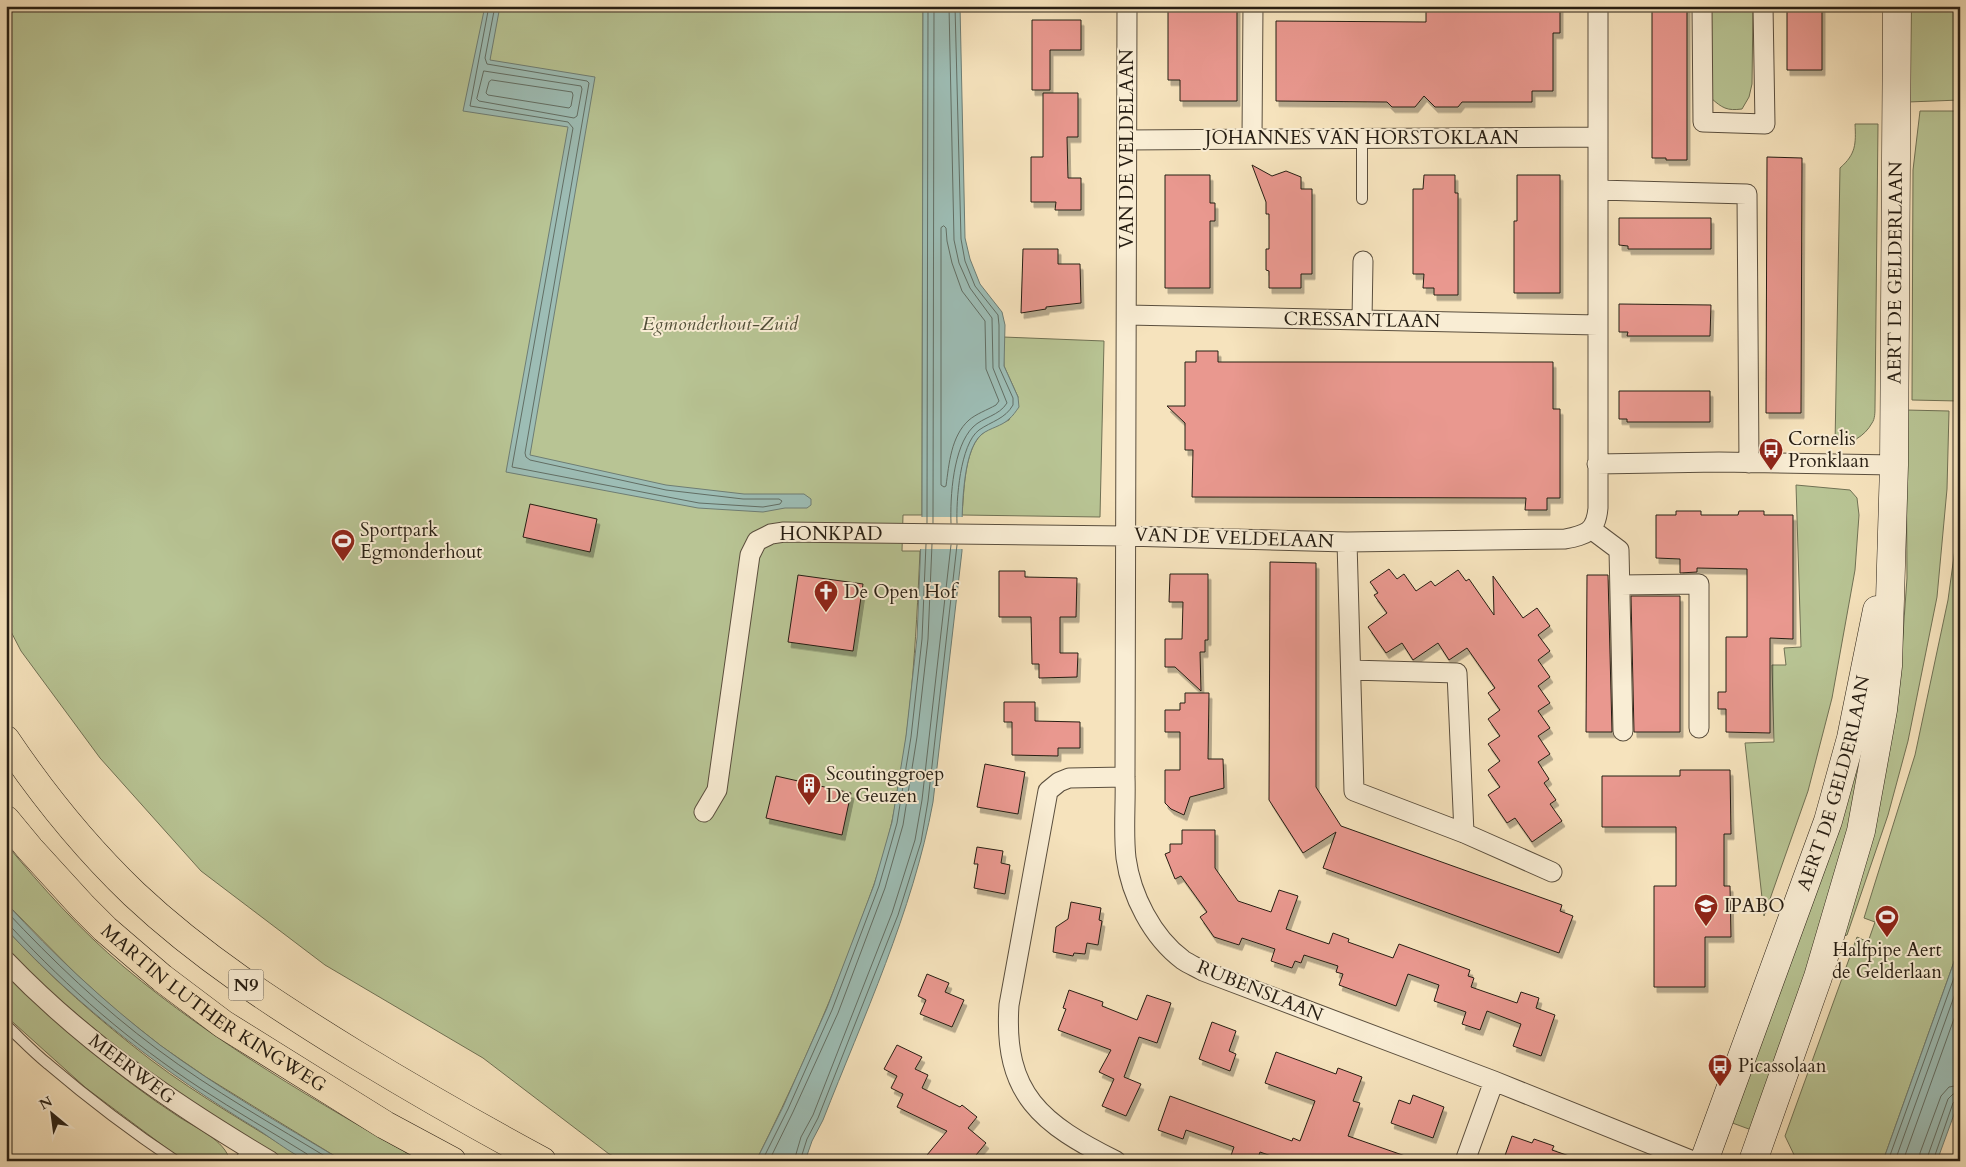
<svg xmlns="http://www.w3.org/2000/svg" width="1966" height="1167" font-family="Cardo,serif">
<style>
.green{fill:#b8c494;stroke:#707154}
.water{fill:#9dbdb5;stroke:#6e7d74}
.pier{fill:#f6e3bd}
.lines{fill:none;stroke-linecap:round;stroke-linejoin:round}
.shore{stroke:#626e64;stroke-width:1}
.building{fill:#e9988f;stroke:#271e13;filter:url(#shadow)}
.lane-casing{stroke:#5b4f3e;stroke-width:12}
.street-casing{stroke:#5b4f3e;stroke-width:21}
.secondary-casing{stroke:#271e13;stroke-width:29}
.highway-casing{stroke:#271e13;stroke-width:29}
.lane{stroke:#f9edd4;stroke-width:10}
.street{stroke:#f9edd4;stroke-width:19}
.secondary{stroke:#f9edd4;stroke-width:28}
.highway{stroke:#f6e3bd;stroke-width:28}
.labels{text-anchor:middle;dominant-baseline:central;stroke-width:4;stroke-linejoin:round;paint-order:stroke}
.shield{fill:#f9edd4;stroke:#665c4d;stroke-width:1}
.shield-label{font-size:18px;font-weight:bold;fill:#271e13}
.street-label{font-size:19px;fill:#271e13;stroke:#f9edd4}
.park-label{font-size:19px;font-style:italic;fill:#52503a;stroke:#f9edd4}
.poi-label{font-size:19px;fill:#271e13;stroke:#f9edd4;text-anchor:start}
</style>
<defs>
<filter id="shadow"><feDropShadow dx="3" dy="5.5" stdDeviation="0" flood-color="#0004"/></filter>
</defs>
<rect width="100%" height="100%" fill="#f6e3bd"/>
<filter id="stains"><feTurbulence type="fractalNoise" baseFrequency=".004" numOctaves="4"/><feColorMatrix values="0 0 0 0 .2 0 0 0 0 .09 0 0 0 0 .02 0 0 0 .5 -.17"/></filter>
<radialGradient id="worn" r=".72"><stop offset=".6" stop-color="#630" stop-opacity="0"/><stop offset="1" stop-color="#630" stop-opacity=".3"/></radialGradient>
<!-- green -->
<path class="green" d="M6 6H923L922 515H903L902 551H920C916 642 911 733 892 821 883 865 866 906 851 947 823 1020 791 1091 756 1161H625L609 1154 483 1058 325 965 201 871 100 758 21 651 6 622Z
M1708 6H1753L1752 84 1749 97 1742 109C1727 111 1722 108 1711 98Z
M1906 6H1960V100L1908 102Z
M1920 111H1960V400L1958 401 1912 400 1913 170Z
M1855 124H1878L1875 407C1875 412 1875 419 1872 423 1865 436 1850 445 1835 445L1840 168C1856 154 1856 144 1855 124Z
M1003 337 1104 341 1100 517 962 515C964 493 964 451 981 435 988 428 1001 424 1009 420L1018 397 1004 366Z
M1906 410 1949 411 1947 489 1937 597 1908 741 1888 815 1847 935 1844 936 1899 691 1907 578Z
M1796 485 1850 490 1857 498 1859 515 1855 570 1832 698 1808 791 1764 916 1745 743 1774 742 1772 665H1786L1784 648 1801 647Z
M1960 512V945L1883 1161H1797L1785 1136 1857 937 1868 942 1875 922 1864 918 1915 755 1948 600Z
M1871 686 1861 805 1757 1132 1727 1121Z
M6 844C42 887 80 930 124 967 215 1043 317 1102 421 1161H343L253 1106 206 1077 161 1046 118 1012 77 975 6 903Z
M6 929C50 977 99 1020 151 1060 200 1097 255 1128 308 1161H283L245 1139 141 1068 35 979 6 947Z
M6 973C59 1026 116 1076 179 1117 196 1128 225 1140 230 1161H185L169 1150 86 1088 6 1016Z"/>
<!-- water -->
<path class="water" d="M485 6H500L490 60 595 77 530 455 666 485 744 494H804L811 499V505L807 508H785L763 512 698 508 506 472 568 127 463 111Z
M923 6H960L965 238 970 259 980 284 1002 312 1005 325 1004 366 1018 397 1019 407C1016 411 1013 416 1009 419 1002 426 990 428 982 434 960 451 962 524 962 551L933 802C913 911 863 1018 823 1120L812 1141 805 1161H756L783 1107 827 1008 874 885 892 822 906 736 917 638 922 515Z
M6 903C54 955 104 1002 160 1045 218 1088 281 1124 343 1161 333 1161 319 1163 309 1161 299 1159 268 1136 257 1129 165 1073 80 1009 6 929Z
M1960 945V1098L1937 1161H1883Z"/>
<!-- pier -->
<path class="pier" d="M920 517H964L965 549H918Z"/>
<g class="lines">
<!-- shore -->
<path class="shore" d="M489 6 470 106 568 122 573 128 512 467 699 503 763 507 780 504 782 501 779 499H743L666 490 530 460 526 457 525 453 589 83 587 81 487 64 485 58 495 6
M949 6 954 240 959 263 970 288 992 318 993 368 1007 403C999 416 983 417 973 427 953 447 950 497 951 523
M955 6 961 239 965 261 975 286 998 315 999 325V367L1013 398V405C1005 419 992 421 979 430 960 444 956 501 957 523
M484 71 581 86 582 89 577 116 574 118 479 101 477 99Z
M492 80 572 92 573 95 571 106 569 108 488 95 486 93 489 82Z
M944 226 946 228 947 241 952 263 962 291 985 321 986 369 999 401 996 405C987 410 976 414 969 420 951 436 949 464 946 486L944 487 941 485V228Z
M927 523 928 6
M933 523 934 6
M6 911C53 961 102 1008 157 1049 213 1091 274 1125 333 1161
M6 926 12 928C68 988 131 1043 200 1088 235 1111 272 1132 307 1154L310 1161
M762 1161 788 1109 832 1010 879 886 897 823 911 737 922 639 926 544
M769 1161 793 1112 838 1013 885 888 903 825 917 737 928 639 932 544
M794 1161 801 1137 813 1115 892 913 915 840 922 800 951 545
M800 1161 807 1139 818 1118 898 915 921 842 928 801 957 545
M1888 1161 1960 961
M1895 1161 1960 980
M1903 1161 1960 1002
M1919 1161 1920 1153 1941 1096 1949 1087 1960 1085
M1926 1161 1948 1099 1953 1094 1960 1093
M1933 1161 1953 1103 1956 1100 1960 1099"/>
</g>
<!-- building -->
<path class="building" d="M1168 6H1237V101H1180V80H1168Z
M1426 6H1560V33H1553V91H1532V102H1462L1458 107H1435L1424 96 1415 107H1392L1387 102 1276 101V21L1426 22Z
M1652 6H1687V160H1666V158H1652Z
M1787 6H1822V70H1787Z
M1032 20H1081V50H1050V90H1032Z
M1043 93H1078V137H1067L1068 178H1081V210H1055L1056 202H1031V157H1043Z
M1767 157 1802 158 1801 413H1766Z
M1252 165 1272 176 1286 171 1301 177V189H1312V274H1301V288H1269V271L1266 270V249H1269V214H1266V202Z
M1165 175H1210V203H1215V221H1210V288H1165Z
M1424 175H1455V193H1458V295H1434V288H1423L1424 274H1413V189H1423Z
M1517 175H1560V293H1514V221H1517Z
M1619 218H1711V249H1628V246L1619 245Z
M1023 249H1058V264H1080L1081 303 1046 307V309L1021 313Z
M1619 304 1711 305 1710 336H1627L1628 332H1619Z
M1196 351H1218V362H1553V409H1560V498H1547V510H1525L1526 498 1192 497 1193 450H1185V423L1167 406H1185V362H1196Z
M1619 391H1710V422H1627V419H1619Z
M530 504 597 519 590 552 523 537Z
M1676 511H1701V515H1738L1739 511H1764V515H1793V639L1770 638V733L1726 732V709H1718V692H1726V637H1747V569L1697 568V572L1680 573V559L1656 558V515H1676Z
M1270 562 1316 563V787L1341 826 1562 905 1560 911 1573 916 1559 953 1323 868 1336 832 1303 853 1269 800Z
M1389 569 1397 579 1404 574 1416 591 1431 581 1435 586 1458 570 1466 581 1469 579 1494 615 1493 576 1523 618 1537 608 1550 626 1538 635 1550 651 1538 660 1550 677 1538 686 1550 703 1538 711 1550 728 1538 736 1550 754 1538 762 1549 779 1544 783 1556 800 1550 804 1562 821 1532 842 1515 818 1507 823 1488 795 1500 787 1488 770 1500 761 1488 744 1500 736 1488 719 1500 710 1488 693 1495 688 1467 648 1449 660 1438 643 1413 660 1402 643 1386 653 1368 627 1387 613 1374 595 1378 593 1370 582Z
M999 571H1025V577L1077 578 1076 617H1060V653H1078L1077 677 1039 678V664H1032L1031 617H999Z
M1170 574H1208V640H1205V652H1200L1201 691 1175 667H1165V639H1182L1183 602H1169Z
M798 575 863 584 853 651 788 642Z
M1587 575H1608L1612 732H1586Z
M1631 596H1680V732H1634Z
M1185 693H1209L1208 759H1223L1224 788 1190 797 1184 815 1171 809 1165 803V770H1180V732H1165V710H1180V703H1185Z
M1004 702H1035V721L1080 722V748H1058V756L1012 755V722H1004Z
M985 764 1025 772 1018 814 977 807Z
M1680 770H1730L1731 834H1724V886H1730L1731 937H1705V987H1654V886H1676V827H1602V776H1680Z
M776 776 851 793 842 835 766 818Z
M1182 830H1215V868L1238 901 1271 912 1279 890 1298 896 1286 929 1329 944 1333 933 1349 939 1348 942 1393 958 1399 944 1470 970 1468 976 1474 978 1471 987 1517 1003 1521 992 1539 998 1536 1008 1555 1015 1541 1056 1513 1046 1521 1024 1487 1011 1480 1030 1462 1024 1466 1012 1434 1001 1439 985 1408 974 1396 1006 1339 985 1343 974 1336 972 1338 966 1304 955 1301 963 1295 961 1292 968 1271 961 1275 949 1242 938 1239 945 1214 937 1200 917 1207 912 1181 876 1175 879 1165 854 1170 852V844H1182Z
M977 847 1003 851 1001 863 1010 865 1005 894 974 888 978 864H974Z
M1071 902 1101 908 1099 920 1102 921 1098 945 1087 943 1085 954 1074 953 1073 956 1053 952 1056 927 1068 919Z
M927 974 949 983 945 992 964 1000 952 1027 920 1014 926 1000 918 996Z
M1069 990 1103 1002 1102 1006 1137 1020 1147 995 1171 1003 1157 1043 1139 1037 1124 1077 1141 1084 1126 1116 1102 1106 1114 1079 1099 1072 1111 1050 1058 1030 1066 1009 1063 1008Z
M1212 1022 1236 1031 1229 1051 1236 1054 1230 1071 1199 1059Z
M897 1045 922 1057 915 1069 928 1075 922 1088 960 1107 962 1105 977 1117 968 1128 986 1143 971 1161H922L947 1131 897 1107 903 1094 891 1088 897 1076 884 1069Z
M1276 1052 1336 1074 1338 1068 1362 1077 1353 1101 1360 1103 1348 1136 1411 1158V1161H1285L1260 1152 1257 1161H1229L1234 1147 1186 1130 1183 1139 1158 1130 1170 1096 1292 1141 1293 1138 1300 1141 1315 1101 1265 1083Z
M1413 1095 1444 1107 1433 1138 1391 1123 1399 1100 1410 1104Z
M1512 1136 1532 1143 1534 1139 1554 1146 1552 1150 1575 1158 1574 1161H1503Z"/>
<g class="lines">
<defs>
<path id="lane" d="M1362 138V199
M6 1025C20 1038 33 1052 48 1064 89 1099 131 1131 176 1161
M6 1159 8 1161
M240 1161 248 1148"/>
<path id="street" d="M1127 6 1125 777C1126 803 1123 831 1126 858 1131 895 1152 937 1183 960 1189 964 1196 967 1203 971L1494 1081 1693 1161
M1702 6 1703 122 1765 124 1763 6
M1252 138 1253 6
M1127 140 1598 137
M1598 190 1747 194 1749 463
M1127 315 1598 325
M1362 320 1363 261
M1597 464 1719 462 1894 465
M1591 529 1619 550 1623 731
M1347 542 1354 791 1464 833 1552 872
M1620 585 1699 584V728
M1351 670 1457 673 1464 833
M704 812 717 790 750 555 757 541 771 534 784 532 1125 536 1347 542 1565 539C1586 535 1596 532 1598 508V6
M6 961C85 1043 172 1103 270 1161
M1116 1161C1042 1124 1003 1095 1009 1005L1048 791 1059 782 1069 778 1125 777
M1465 1161 1494 1081"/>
<g id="secondary">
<path id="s1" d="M1704 1161 1828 821 1851 738 1877 610"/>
<path id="s2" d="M1753 1161 1818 977 1861 831 1883 710 1888 666 1894 465 1897 6"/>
</g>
<g id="highway">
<path d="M6 740C43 795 86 848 134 894 201 957 277 1006 355 1054 416 1091 479 1127 542 1161"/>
<path id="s3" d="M6 820 30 849 83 907 105 929 162 978 223 1024 385 1125 452 1161"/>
</g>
</defs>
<!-- lane casing -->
<use href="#lane" class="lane-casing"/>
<!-- street casing -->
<use href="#street" class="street-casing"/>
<!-- secondary casing -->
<use href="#secondary" class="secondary-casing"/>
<!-- highway casing -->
<use href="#highway" class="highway-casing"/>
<!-- lane -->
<use href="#lane" class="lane"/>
<!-- street -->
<use href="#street" class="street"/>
<!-- secondary -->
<use href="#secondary" class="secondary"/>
<!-- highway -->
<use href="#highway" class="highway"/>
</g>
<!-- icons -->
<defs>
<symbol id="bus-pin" viewBox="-11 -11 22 30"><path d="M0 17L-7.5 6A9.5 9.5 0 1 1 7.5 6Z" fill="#8f2418" stroke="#f9edd4"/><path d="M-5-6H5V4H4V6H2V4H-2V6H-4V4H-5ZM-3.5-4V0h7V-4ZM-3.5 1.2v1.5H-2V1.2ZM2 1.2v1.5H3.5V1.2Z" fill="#fff"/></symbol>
<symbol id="stadium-pin" viewBox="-11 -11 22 30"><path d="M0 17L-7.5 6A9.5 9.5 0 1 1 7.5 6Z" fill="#8f2418" stroke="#f9edd4"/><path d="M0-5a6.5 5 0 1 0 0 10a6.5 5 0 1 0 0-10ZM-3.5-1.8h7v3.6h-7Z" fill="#fff"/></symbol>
<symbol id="church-pin" viewBox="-11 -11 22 30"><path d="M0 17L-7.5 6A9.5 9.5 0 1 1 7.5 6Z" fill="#8f2418" stroke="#f9edd4"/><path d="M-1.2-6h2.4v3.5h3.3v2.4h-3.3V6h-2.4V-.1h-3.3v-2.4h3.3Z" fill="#fff"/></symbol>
<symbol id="building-pin" viewBox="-11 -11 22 30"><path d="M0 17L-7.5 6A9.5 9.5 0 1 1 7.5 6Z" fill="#8f2418" stroke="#f9edd4"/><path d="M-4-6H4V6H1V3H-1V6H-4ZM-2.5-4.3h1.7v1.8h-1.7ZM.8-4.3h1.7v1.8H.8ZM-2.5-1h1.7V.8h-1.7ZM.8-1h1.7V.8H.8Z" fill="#fff"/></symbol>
<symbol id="university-pin" viewBox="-11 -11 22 30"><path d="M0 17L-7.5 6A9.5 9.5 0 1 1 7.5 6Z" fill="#8f2418" stroke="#f9edd4"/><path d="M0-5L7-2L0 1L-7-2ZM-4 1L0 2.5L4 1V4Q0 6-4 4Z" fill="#fff"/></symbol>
</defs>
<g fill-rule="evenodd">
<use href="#bus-pin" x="1757" y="436" width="28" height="38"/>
<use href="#stadium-pin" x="329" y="527" width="28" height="38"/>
<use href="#church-pin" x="812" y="578" width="28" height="38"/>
<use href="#building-pin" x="795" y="771" width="28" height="38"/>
<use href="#university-pin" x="1692" y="892" width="28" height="38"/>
<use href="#stadium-pin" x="1873" y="903" width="28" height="38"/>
<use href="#bus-pin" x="1706" y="1052" width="28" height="38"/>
</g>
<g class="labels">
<!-- shield labels -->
<rect class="shield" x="228.5" y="969.5" width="35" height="31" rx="4"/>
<g class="shield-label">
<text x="246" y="985">N9</text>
</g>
<!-- street labels -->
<g class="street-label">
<text x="1362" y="138">JOHANNES VAN HORSTOKLAAN</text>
<text transform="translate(1127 149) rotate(-90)">VAN DE VELDELAAN</text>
<text stroke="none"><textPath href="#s2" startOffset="908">AERT DE GELDERLAAN</textPath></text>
<text transform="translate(1362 320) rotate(1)">CRESSANTLAAN</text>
<text x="831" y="534">HONKPAD</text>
<text transform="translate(1234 538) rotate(2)">VAN DE VELDELAAN</text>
<text stroke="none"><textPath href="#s1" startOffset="400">AERT DE GELDERLAAN</textPath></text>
<text transform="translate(1260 991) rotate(22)">RUBENSLAAN</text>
<text stroke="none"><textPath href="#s3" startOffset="282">MARTIN LUTHER KINGWEG</textPath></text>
<text transform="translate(132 1069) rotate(37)">MEERWEG</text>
</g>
<!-- park labels -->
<g class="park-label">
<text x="720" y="324">Egmonderhout-Zuid</text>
</g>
<!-- poi labels -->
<g class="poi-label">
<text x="1788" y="439">Cornelis<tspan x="1788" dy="22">Pronklaan</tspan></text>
<text x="360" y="530">Sportpark<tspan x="360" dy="22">Egmonderhout</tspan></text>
<text x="844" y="592">De Open Hof</text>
<text x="826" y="774">Scoutinggroep<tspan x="826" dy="22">De Geuzen</tspan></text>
<text x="1724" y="906">IPABO</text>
<text x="1887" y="950" text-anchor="middle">Halfpipe Aert<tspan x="1887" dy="22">de Gelderlaan</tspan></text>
<text x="1738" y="1066">Picassolaan</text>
</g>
</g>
<!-- margin -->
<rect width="1966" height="1167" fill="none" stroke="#f6e3bd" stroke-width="25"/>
<rect x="8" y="8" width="1951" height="1152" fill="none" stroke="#271e13" stroke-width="2.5"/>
<rect x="12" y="12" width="1941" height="1142" fill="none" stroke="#271e13"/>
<!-- north arrow -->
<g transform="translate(52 1114) rotate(331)" stroke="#f9edd4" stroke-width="4" paint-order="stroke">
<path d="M0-4L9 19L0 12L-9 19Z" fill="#271e13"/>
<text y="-8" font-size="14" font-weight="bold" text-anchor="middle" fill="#271e13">N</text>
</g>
<rect width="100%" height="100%" filter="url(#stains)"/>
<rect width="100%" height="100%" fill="url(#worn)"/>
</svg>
